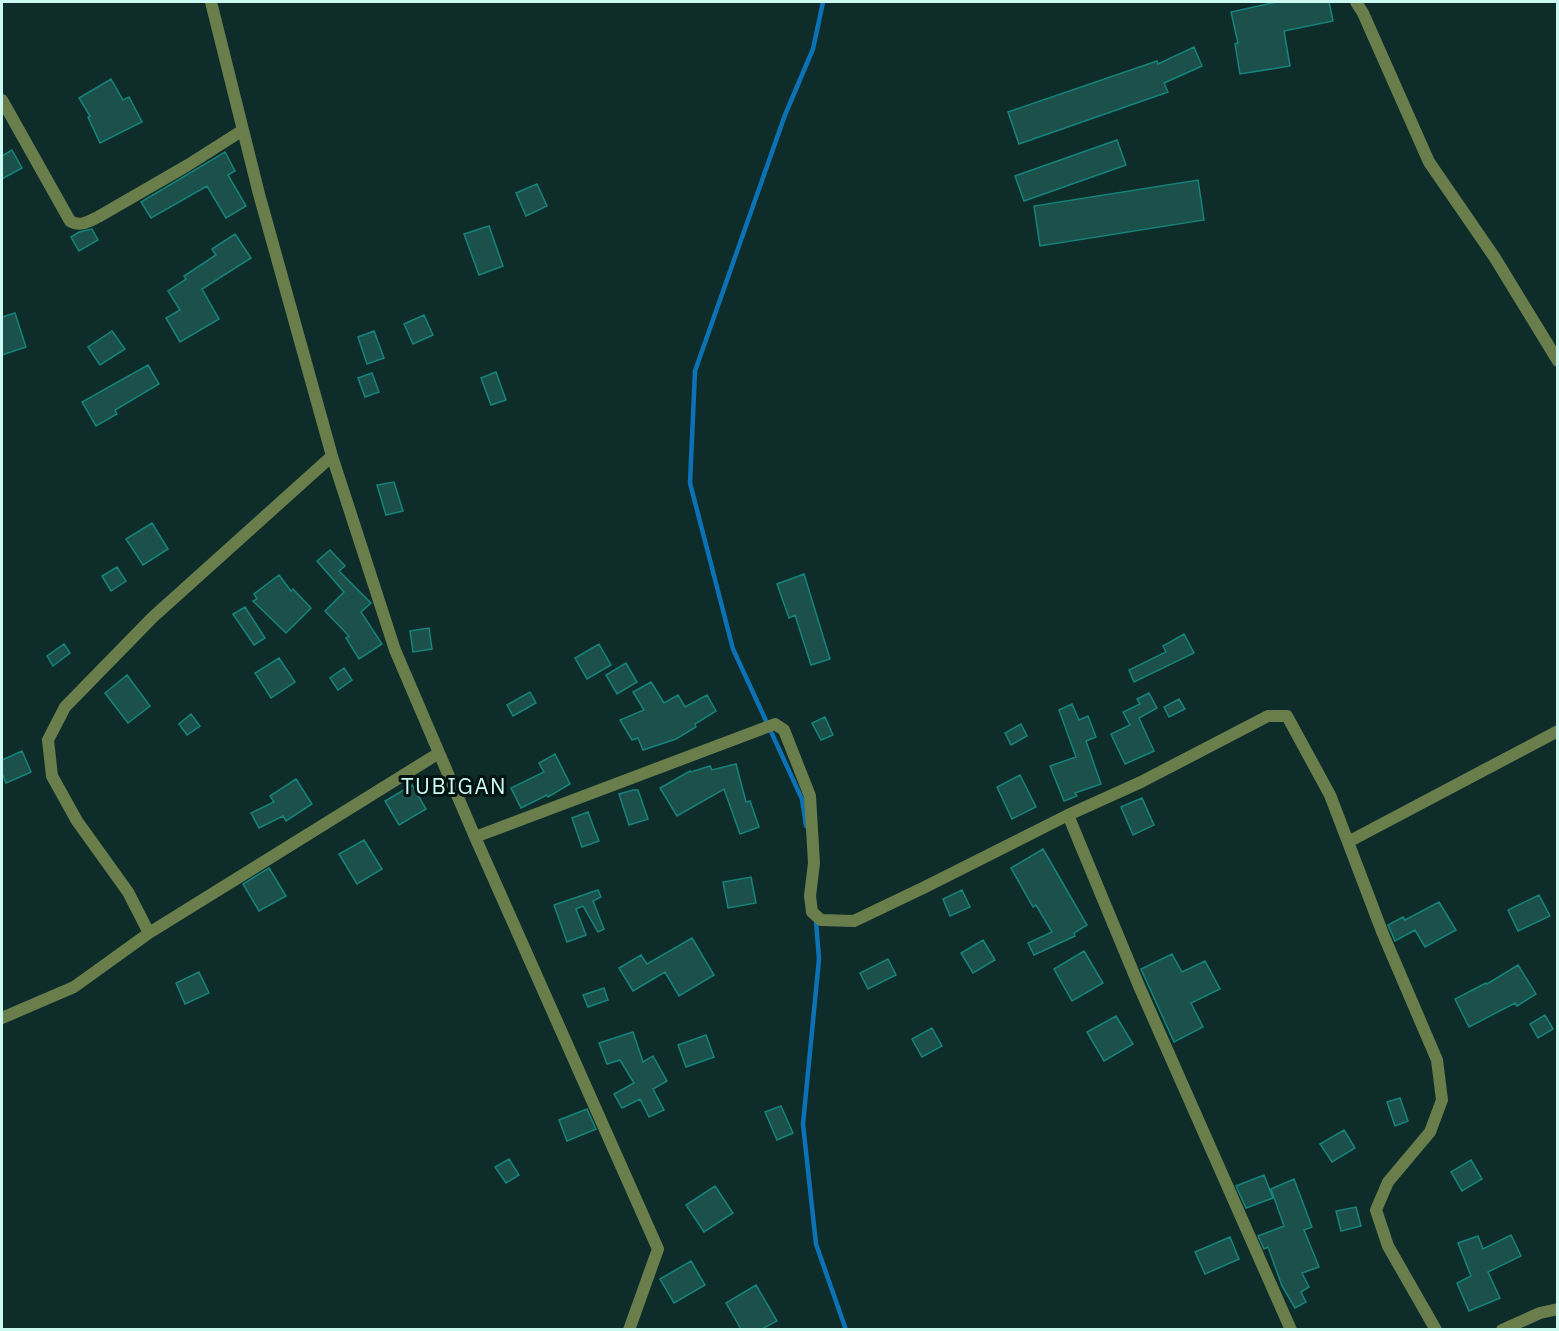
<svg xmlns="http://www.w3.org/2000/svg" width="1559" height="1331" font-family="'IBM Plex Sans',sans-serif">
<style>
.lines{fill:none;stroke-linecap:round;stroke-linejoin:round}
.stream{stroke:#0c72b6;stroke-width:4.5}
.building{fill:#1c504b;stroke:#15847c;stroke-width:1.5}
.street{stroke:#6a7e4c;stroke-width:12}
.labels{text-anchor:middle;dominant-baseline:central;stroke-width:6;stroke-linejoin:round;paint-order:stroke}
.quarter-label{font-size:22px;letter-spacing:1.5px;fill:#ccf9f2;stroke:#011412}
</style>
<rect width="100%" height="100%" fill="#0e2d2a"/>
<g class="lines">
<!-- stream -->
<path class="stream" d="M806 826 802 799 733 649 690 483 695 371 785 115 813 49 823 2
M816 921 819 959 803 1124 816 1244 846 1330"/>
</g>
<!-- building -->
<path class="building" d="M1277 2H1329L1333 21 1284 31 1290 66 1240 74 1235 44 1238 43 1231 12Z
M1194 47 1202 66 1164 83 1168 92 1019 144 1008 112 1157 61 1158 64Z
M111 79 123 100 129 97 142 122 100 143 88 117 90 116 79 98Z
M1117 140 1126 165 1024 201 1015 176Z
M12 150 22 168 2 179V156Z
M225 152 235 171 228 175 246 206 226 218 207 186 151 218 141 202Z
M1198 180 1204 220 1040 246 1034 206Z
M537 184 547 206 526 216 516 193Z
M489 226 503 266 479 275 464 234Z
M92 229 98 240 79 251 71 237 79 232Z
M235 234 251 258 202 289 219 319 180 342 166 318 180 310 168 291 186 279 184 276 216 255 212 249Z
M15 313 26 347 2 355V317Z
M424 315 433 335 413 344 404 324Z
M112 331 125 349 100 365 88 347Z
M374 331 384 358 367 364 358 337Z
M148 365 159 384 115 410 117 414 96 426 82 402Z
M496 372 506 400 491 405 481 378Z
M372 373 379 392 365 397 358 378Z
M394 482 403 511 386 515 377 485Z
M152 523 168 549 143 565 126 539Z
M330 550 345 566 339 571 371 603 361 612 382 644 359 659 346 638 349 636 325 611 344 592 317 561Z
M117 567 126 581 111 591 102 576Z
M804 574 830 659 811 665 795 615 789 618 777 584Z
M279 575 291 591 293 589 311 608 286 633 253 601 257 599 254 594Z
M245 607 265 638 254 645 233 614Z
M429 628 432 649 413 652 410 631Z
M1184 634 1194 653 1134 682 1129 670 1166 652 1163 646Z
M64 644 70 653 53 666 47 656Z
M599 644 611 665 587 679 575 658Z
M279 658 295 682 271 698 255 673Z
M626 663 637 682 617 694 606 675Z
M344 668 352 680 338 690 330 678Z
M127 675 150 706 128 723 105 693Z
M651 682 664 703 678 695 685 707 707 695 716 711 695 724 696 727 676 739 643 750 638 738 632 740 620 720 644 710 633 692Z
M530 692 536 703 513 716 507 705Z
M1149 693 1157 708 1139 718 1154 751 1125 764 1111 734 1130 725 1123 712 1140 704 1137 699Z
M1179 699 1185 709 1169 717 1164 707Z
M1072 704 1079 720 1088 716 1096 737 1086 741 1101 784 1075 793 1077 796 1064 801 1050 766 1076 757 1059 710Z
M191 714 200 726 187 735 179 724Z
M825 717 833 735 821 740 812 723Z
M1021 724 1027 736 1011 745 1005 733Z
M22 751 31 772 6 783 2 773V760Z
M555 754 570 784 548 797 547 795 521 808 511 788 544 772 539 763Z
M736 764 746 802 750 801 759 827 740 834 724 789 677 816 660 788 690 771 691 772 710 766 712 770Z
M1020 775 1036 807 1012 819 997 787Z
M296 779 312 804 286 821 283 816 259 828 251 813 274 802 270 796Z
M412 785 426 809 399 825 385 801Z
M633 790H638L648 819 629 825 619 794Z
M1142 798 1154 825 1133 835 1121 807Z
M588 812 599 841 582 847 572 818Z
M364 840 382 869 357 884 339 854Z
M1043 849 1087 925 1074 933 1075 936 1034 955 1028 943 1052 932 1036 905 1033 907 1011 868Z
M269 868 286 896 259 911 243 884Z
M751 877 756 903 728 908 723 882Z
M598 890 601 897 593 901 604 929 598 932 583 906 576 909 586 935 567 942 554 905Z
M962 890 970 907 950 916 943 899Z
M1539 895 1550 916 1518 931 1508 910Z
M1439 902 1456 930 1425 947 1415 930 1395 941 1388 925 1403 917 1405 920Z
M692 938 714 975 679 996 665 972 633 991 619 968 641 955 647 964Z
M983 940 995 960 973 973 961 953Z
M1084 951 1103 983 1072 1001 1054 969Z
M1172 954 1182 972 1205 961 1220 989 1191 1003 1203 1027 1174 1042 1141 969Z
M888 959 896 975 868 989 860 973Z
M1518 965 1536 994 1517 1006 1515 1003 1469 1027 1455 999 1486 983 1487 984Z
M199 972 209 993 185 1004 176 983Z
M604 988 608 1000 588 1007 583 995Z
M1545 1015 1553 1029 1538 1038 1530 1024Z
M1116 1016 1133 1044 1104 1061 1087 1032Z
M932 1028 942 1046 922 1057 912 1039Z
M633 1032 643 1062 653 1056 667 1081 653 1089 664 1110 649 1117 640 1099 622 1108 614 1094 634 1083 620 1060 607 1064 599 1043Z
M706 1035 714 1057 686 1067 678 1045Z
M1400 1098 1408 1121 1395 1126 1387 1102Z
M781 1106 793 1133 777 1140 765 1112Z
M587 1109 596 1129 567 1141 559 1120Z
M1344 1130 1355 1148 1332 1162 1320 1144Z
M509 1159 519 1175 506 1183 495 1167Z
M1471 1160 1482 1179 1462 1191 1451 1172Z
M1264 1175 1273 1198 1246 1208 1236 1186Z
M1294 1179 1312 1227 1304 1230 1319 1267 1302 1273 1309 1287 1301 1292 1306 1302 1295 1308 1282 1286 1268 1247 1264 1249 1258 1236 1284 1226 1271 1189Z
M715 1186 733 1213 704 1232 686 1205Z
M1356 1207 1361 1226 1341 1231 1336 1211Z
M1511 1235 1521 1256 1488 1272 1500 1298 1469 1311 1457 1283 1471 1276 1458 1243 1478 1236 1483 1249Z
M1230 1237 1239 1259 1205 1274 1195 1252Z
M691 1261 705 1285 674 1303 660 1279Z
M756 1285 777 1321 762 1329H741L726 1303Z"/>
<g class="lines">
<!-- street -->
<path class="street" d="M211 2 259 194 332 456 395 650 475 837 658 1249 629 1330
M1356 2 1363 13 1429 162 1495 258 1558 361
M2 100 70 221C80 227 88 222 98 217L188 165 243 130
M1068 815 1139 986 1291 1330
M475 837 775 724 784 730 810 796 814 863 810 896 812 912 821 920 854 921 925 887 1068 815 1141 782 1268 716H1287L1330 795 1348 842
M149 933 128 892 77 821 52 776 48 740 65 707 153 617 332 456
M2 1018 74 987 149 933 439 753
M1436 1330 1388 1246 1376 1210 1388 1182 1430 1132 1442 1100 1437 1060 1383 934 1348 842 1558 731
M1502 1330 1540 1313 1558 1309"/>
</g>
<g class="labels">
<!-- quarter labels -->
<g class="quarter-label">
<text x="454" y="785">TUBIGAN</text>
</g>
</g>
<!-- border -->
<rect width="1559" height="1331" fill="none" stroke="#ccf9f2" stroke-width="6"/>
</svg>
